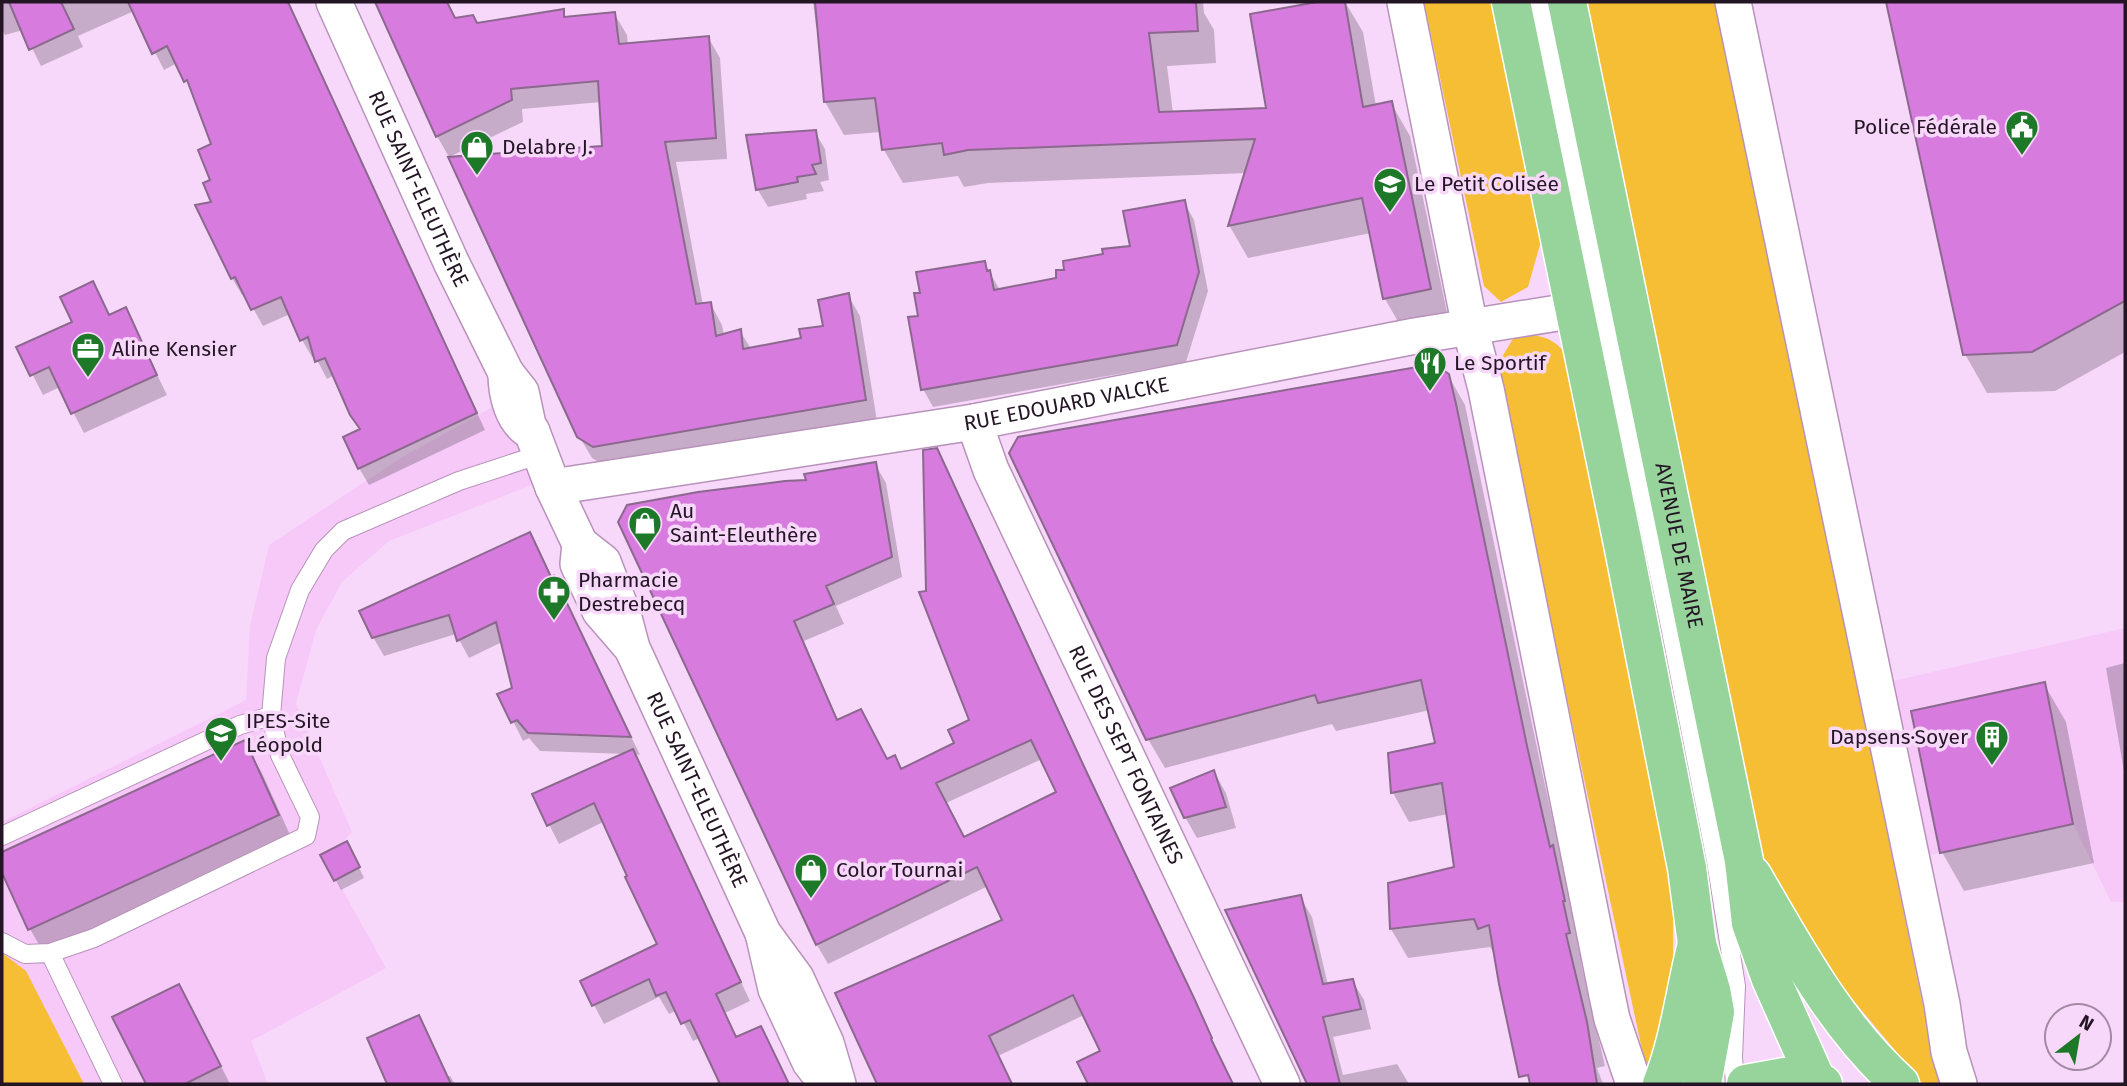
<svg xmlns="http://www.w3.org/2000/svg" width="2127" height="1086" font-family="'Fira Sans',sans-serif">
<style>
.built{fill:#f6c9f8}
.green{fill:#f6be35}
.shadow{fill:#0003;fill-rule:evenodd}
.building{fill:#d77cde;stroke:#8b688d;stroke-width:2;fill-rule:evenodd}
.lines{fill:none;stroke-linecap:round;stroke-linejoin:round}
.service-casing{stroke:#b892ba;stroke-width:20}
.minor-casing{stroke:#b892ba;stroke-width:38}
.primary-casing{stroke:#fff;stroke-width:41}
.service{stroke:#fff;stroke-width:18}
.minor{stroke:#fff;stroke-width:35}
.primary{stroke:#97d49b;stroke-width:38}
.labels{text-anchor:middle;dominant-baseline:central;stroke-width:7;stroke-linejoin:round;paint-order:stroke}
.poi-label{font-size:21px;fill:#231524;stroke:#f8d8fa;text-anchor:start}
.street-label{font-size:21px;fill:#231524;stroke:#f8d8fa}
</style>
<rect width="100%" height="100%" fill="#f8d8fa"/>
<!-- built -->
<path class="built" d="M498 404 542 481 389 541 342 582 316 630 296 704 352 832 326 860 386 968 251 1041 268 1084H2V822L246 700 250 626 269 545 402 457Z
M2125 628V902H2111L2073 824 1929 855 1893 681Z"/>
<!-- green -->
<path class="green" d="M1424 2H1492L1541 241 1528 287 1501 302 1484 286Z
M1585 2H1716L1939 1084H1923L1838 982 1797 915 1767 873 1718 648Z
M1526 335C1545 335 1557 341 1568 357L1660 793 1673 911V959L1668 1011 1647 1073 1496 367 1514 337Z
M2 953 26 971 84 1084H2Z"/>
<!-- shadow -->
<path class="shadow" d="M2 2H288L485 430 369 485 359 468 361 430 334 375 327 379 315 356 312 357 302 340 290 314 263 326 245 294 242 295 232 278 214 203 213 145 195 98 177 63 164 70 134 11 78 36 83 47 41 66 23 30 5 35 2 30Z
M377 2H447L454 16 444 18 446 30 614 13 627 35 628 45 708 37 720 58 727 159 676 162 703 305 710 303 722 325 724 335 740 331 751 349 803 339 825 327 848 295 860 316 877 421 607 467 592 458 579 436 604 148 601 102 522 109 523 122 449 157 437 136Z
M813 2H1203L1204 13 1214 30 1216 63 1167 66 1173 113 1268 109 1252 16 1328 2H1345L1363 32 1376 106 1391 103 1410 136 1449 322 1404 332 1385 299 1371 233 1248 258 1229 225 1246 173 988 183 964 187 958 176 903 183 884 150 881 132 844 135 825 102 819 31 816 26Z
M1890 2H2022L2045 23 2044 2H2125V352L2055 391 1987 393 1965 354 1888 5Z
M815 132 825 149 829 180 820 182 824 191 806 194 807 199 768 207 758 190Z
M1184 202 1194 220 1208 291 1186 362 933 407 923 389 920 318 984 263 1000 290 1058 280 1066 271 1132 247Z
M93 283 110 316 125 309 167 395 84 433 60 387 43 395 19 348 74 323Z
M1448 375 1465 405 1543 776 1563 866 1569 876 1585 962 1581 963 1605 1066 1597 1068 1603 1084H1533L1516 1054 1496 957 1490 947 1408 958 1391 929 1456 868 1448 814 1409 822 1393 793 1390 754 1437 744 1430 710 1336 731 1332 724 1165 768 1148 739Z
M936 450 947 470 1233 1084H1090L1080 1063 1102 1052 1084 1015 998 1056 1012 1084H879L838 994 1004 921 988 886 828 964 817 945 620 522 808 482 875 464 886 483 902 577 836 606 844 624 804 641 838 721 887 761 894 757 902 770 957 744 971 721 928 593ZM1042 759 1059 793 964 839 946 803Z
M554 579 640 755 634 754 750 1001 725 1013 737 1039 761 1028 789 1084H713L720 1081 700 1038 693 1041 677 1010 669 1014 659 997 604 1024 582 982 660 945 605 821 559 844 534 795 627 754 540 751 529 738 523 741 500 695 514 690 502 642 469 658 456 634 384 656 373 637Z
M2125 663V777L2106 668Z
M2044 684 2066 722 2094 863 1964 891 1942 852Z
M244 742 262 773 295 846 47 959 30 929 2 869V854Z
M1214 772 1226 793 1236 828 1197 838 1185 817Z
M352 853 364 878 341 890 323 855Z
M1300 897 1312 917 1328 985 1352 980 1364 1000 1371 1029 1333 1037 1343 1075 1397 1064 1409 1084H1308L1227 912Z
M178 986 196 1016 230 1084H148L115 1018Z
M418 1017 448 1076H450L455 1084H390L369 1039Z"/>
<!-- building -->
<path class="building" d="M9 2H61L74 29 29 50Z
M128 2H288L477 413 358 469 343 437 360 429 350 415 325 358 315 362 308 337 300 341 281 297 251 310 235 277 231 279 195 205 211 202 203 183 210 180 198 150 211 144 187 80 184 82 167 46 152 54Z
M375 2H447L455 18 473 15 477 23 564 9V17L615 12 619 44 709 36 716 138 665 142 696 304 711 302 716 336 741 329 743 349 801 338 799 329 823 326 818 300 849 293 866 400 593 447 577 437 448 157 602 146 598 81 511 89 512 100 436 137Z
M815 2H1196L1198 31 1149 33 1159 112 1266 108 1250 14 1317 2H1345L1363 107 1392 101 1431 289 1383 299 1362 198 1228 226 1255 139 968 150 944 155 942 143 882 150 875 98 824 102Z
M1886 2H2125V301L2032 352 1963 355Z
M816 130 821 163 812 165 816 174 797 177 798 182 756 190 746 135Z
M1185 200 1199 272 1177 345 921 390 908 317 918 316 914 293H920L916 272 985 261 987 271 990 270 994 290 1056 278V270H1064L1063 261 1103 254 1102 249 1130 246 1123 211Z
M93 281 109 315 126 307 157 375 71 414 49 367 30 376 16 347 72 322 60 297Z
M1434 364 1449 374 1456 404 1527 746 1550 847 1553 845 1565 901H1563L1570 933 1566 934 1587 1022 1597 1084H1530L1528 1075 1519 1077 1499 984 1489 925 1478 929 1474 919 1390 929 1388 883 1454 867 1442 783 1391 793 1388 753 1435 743 1421 680 1318 703 1315 695 1146 740 1009 453 1018 437Z
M937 448 1087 773 1194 998 1212 1038 1211 1039 1233 1084H1088L1077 1062 1100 1051 1073 995 989 1036 1012 1084H877L835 993 1002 920 977 867 816 945 618 522 627 505 698 492 785 481 806 480 804 474 876 462 892 557 826 586 834 604 794 621 837 720 861 709 887 759 895 755 901 769 954 743 948 730 969 720 919 592 926 591 923 450ZM1031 740 1056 792 964 837 936 783Z
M530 532 552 579 554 576 631 737 528 733 517 720 511 723 497 694 512 688 496 622 457 641 449 615 372 638 359 611Z
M2045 682 2073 824 1940 853 1911 711Z
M245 740 279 815 28 930 2 873V852Z
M633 749 741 982 716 994 736 1037 761 1026 789 1084H720L690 1020 681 1024 666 992 656 996 649 979 592 1006 580 981 657 944 625 877 627 876 594 803 547 826 532 794Z
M1214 770 1226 807 1184 818 1170 788Z
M347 841 360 867 334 881 320 855Z
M1301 895 1323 984 1353 979 1361 1009 1323 1017 1340 1084H1307L1225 910Z
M179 984 221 1066 185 1084H146L112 1017Z
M419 1015 451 1084H387L367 1038Z"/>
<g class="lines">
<defs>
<path id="service" d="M1540 2 1670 626 1716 861 1736 986 1733 1057 1735 1084
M2 836 240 725 271 716
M2 942 25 954 50 953 94 938 306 836 310 817 280 755 271 716 276 658 300 590 324 550 343 531 459 481 541 454
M50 953 113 1084"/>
<g id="minor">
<path id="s1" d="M334 2 451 262 506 373"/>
<path d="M1405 2 1470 327 1486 389 1607 995 1612 1019 1634 1084"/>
<path d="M1733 2 1942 1004 1949 1052 1959 1084"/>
<path d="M506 373 521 392 528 425 532 432C512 422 506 394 506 373Z"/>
<path id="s2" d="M974 422 991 470 1282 1084"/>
<path d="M532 432 553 487 580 544"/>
<path id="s3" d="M553 487 974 422 1415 336 1576 310"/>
<path id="s4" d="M632 648 600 611 578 564 580 544 603 562 623 614 632 648 763 933"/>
<path d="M827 1084 810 1062 776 989 763 933 796 978 826 1043 838 1084"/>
</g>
<g id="primary">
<path d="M1511 2 1623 544 1687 868 1697 944 1711 990 1715 1012 1702 1084"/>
<path id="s5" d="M1567 2 1744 861 1751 923 1771 979 1817 1082"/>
<path d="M1752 875C1795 949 1836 1026 1900 1084"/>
<path d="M1662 1084C1680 1039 1685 991 1697 944"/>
<path d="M1746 1084 1784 1077 1823 1084"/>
</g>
</defs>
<!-- service casing -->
<use href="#service" class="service-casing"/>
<!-- minor casing -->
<use href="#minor" class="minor-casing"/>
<!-- primary casing -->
<use href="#primary" class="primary-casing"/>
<!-- service -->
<use href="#service" class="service"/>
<!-- minor -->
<use href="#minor" class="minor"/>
<!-- primary -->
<use href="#primary" class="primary"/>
</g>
<!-- icons -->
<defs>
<symbol id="civic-pin" viewBox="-11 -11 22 30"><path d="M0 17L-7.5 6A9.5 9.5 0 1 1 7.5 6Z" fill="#1d7928" stroke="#f8d8fa"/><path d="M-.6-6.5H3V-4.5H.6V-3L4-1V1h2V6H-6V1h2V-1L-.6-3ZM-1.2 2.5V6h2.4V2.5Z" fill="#fff"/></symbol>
<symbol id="shop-pin" viewBox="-11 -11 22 30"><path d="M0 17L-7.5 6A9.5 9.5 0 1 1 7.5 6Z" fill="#1d7928" stroke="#f8d8fa"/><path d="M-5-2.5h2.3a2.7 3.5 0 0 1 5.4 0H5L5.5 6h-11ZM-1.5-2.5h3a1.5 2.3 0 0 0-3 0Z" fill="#fff"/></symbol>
<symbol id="school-pin" viewBox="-11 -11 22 30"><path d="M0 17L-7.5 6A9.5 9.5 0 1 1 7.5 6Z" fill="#1d7928" stroke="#f8d8fa"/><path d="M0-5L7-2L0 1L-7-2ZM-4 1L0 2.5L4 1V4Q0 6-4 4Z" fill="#fff"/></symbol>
<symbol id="office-pin" viewBox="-11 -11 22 30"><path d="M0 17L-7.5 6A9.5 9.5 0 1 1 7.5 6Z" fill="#1d7928" stroke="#f8d8fa"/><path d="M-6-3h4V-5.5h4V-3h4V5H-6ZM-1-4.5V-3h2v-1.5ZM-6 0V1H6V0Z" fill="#fff"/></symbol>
<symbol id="restaurant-pin" viewBox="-11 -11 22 30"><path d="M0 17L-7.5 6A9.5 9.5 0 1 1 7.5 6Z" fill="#1d7928" stroke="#f8d8fa"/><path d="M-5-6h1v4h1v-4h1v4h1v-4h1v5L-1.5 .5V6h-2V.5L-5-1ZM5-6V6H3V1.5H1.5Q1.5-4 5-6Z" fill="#fff"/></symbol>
<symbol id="pharmacy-pin" viewBox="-11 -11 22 30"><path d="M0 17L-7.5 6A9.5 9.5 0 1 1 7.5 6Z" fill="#1d7928" stroke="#f8d8fa"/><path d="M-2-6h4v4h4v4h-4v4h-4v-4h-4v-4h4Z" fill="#fff"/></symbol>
<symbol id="building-pin" viewBox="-11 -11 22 30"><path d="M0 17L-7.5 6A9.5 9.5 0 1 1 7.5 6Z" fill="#1d7928" stroke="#f8d8fa"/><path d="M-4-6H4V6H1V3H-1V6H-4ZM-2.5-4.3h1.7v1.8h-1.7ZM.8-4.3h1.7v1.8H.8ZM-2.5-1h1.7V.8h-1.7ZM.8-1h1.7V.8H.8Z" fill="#fff"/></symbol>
</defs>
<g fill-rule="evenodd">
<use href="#civic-pin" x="2003" y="108" width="38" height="52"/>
<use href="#shop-pin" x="458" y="128" width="38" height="52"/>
<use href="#school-pin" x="1371" y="165" width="38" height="52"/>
<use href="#office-pin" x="69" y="330" width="38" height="52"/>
<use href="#restaurant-pin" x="1411" y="344" width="38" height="52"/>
<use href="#shop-pin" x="626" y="504" width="38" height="52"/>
<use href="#pharmacy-pin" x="535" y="573" width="38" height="52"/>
<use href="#school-pin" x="202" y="714" width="38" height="52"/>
<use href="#building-pin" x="1973" y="718" width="38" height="52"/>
<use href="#shop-pin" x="792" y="851" width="38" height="52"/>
</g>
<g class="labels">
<!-- poi labels -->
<g class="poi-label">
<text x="1997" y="127" text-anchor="end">Police Fédérale</text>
<text x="502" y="147">Delabre J.</text>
<text x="1414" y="184">Le Petit Colisée</text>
<text x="112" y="349">Aline Kensier</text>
<text x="1454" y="363">Le Sportif</text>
<text x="670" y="511">Au<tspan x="670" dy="24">Saint-Eleuthère</tspan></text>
<text x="578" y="580">Pharmacie<tspan x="578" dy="24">Destrebecq</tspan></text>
<text x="246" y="721">IPES-Site<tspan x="246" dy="24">Léopold</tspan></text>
<text x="1968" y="737" text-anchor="end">Dapsens·Soyer</text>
<text x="836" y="870">Color Tournai</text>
</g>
<!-- street labels -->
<g class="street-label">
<text stroke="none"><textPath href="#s1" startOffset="205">RUE SAINT-ELEUTHÈRE</textPath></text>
<text stroke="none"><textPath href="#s3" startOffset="520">RUE EDOUARD VALCKE</textPath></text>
<text stroke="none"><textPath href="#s5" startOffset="555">AVENUE DE MAIRE</textPath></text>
<text stroke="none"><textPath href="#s2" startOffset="366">RUE DES SEPT FONTAINES</textPath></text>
<text stroke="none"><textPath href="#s4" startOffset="397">RUE SAINT-ELEUTHÈRE</textPath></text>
</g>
</g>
<!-- border -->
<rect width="2127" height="1086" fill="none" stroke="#231524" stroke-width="7"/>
<!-- north arrow -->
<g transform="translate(2078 1037) rotate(31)"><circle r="33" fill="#f8d8fa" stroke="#a38aa4" stroke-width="2"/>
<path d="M0-5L12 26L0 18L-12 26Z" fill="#1d7928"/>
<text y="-10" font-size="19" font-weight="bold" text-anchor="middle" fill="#231524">N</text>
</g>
</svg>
